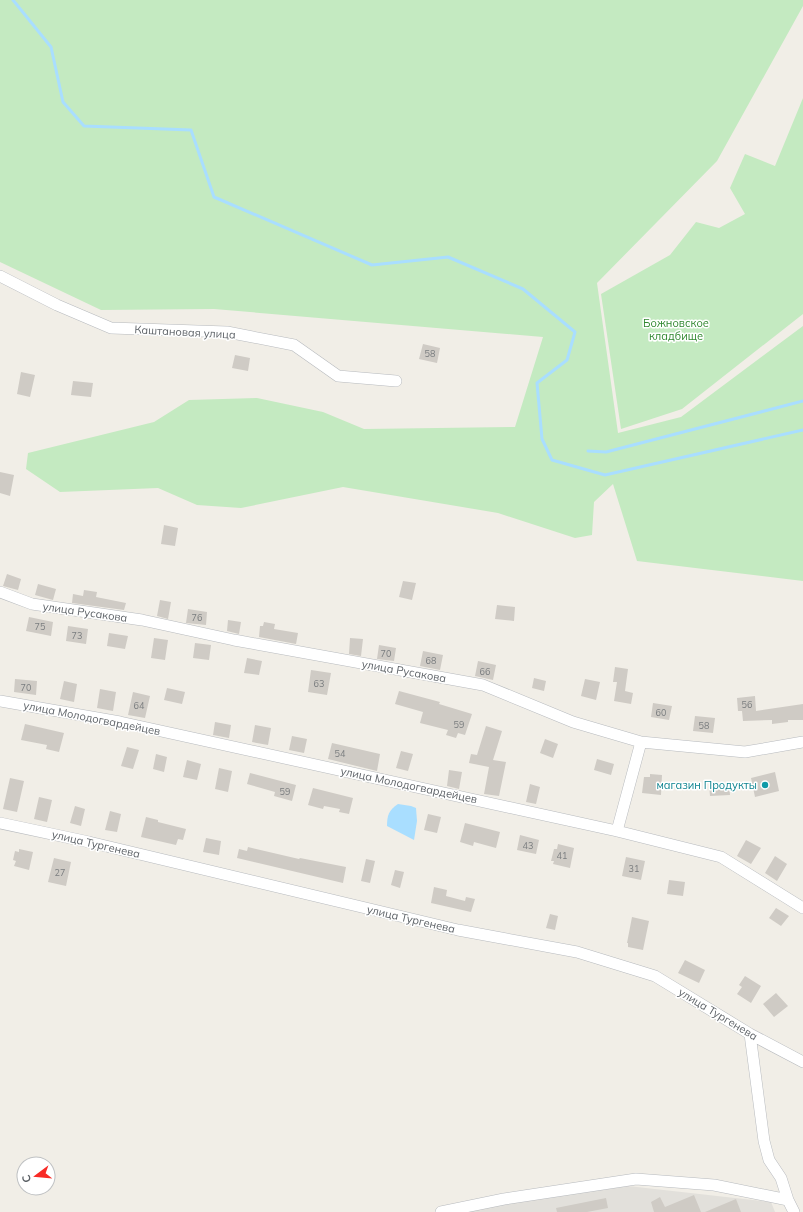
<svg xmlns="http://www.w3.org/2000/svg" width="803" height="1212" font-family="Mulish,sans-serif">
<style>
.industrial{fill:#e2e0db}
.green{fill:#c4eac1}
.water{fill:#a9deff}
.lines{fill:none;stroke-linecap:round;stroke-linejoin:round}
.stream{stroke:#a9deff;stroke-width:3}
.building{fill:#cfcbc5}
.minor-casing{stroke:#b7babe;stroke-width:12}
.minor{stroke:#fff;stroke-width:11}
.culture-dot{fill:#0f9aa8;stroke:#fff;stroke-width:1.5}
.labels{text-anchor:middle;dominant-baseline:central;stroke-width:3;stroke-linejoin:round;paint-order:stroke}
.number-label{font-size:9px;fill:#7a7d7f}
.park-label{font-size:11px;fill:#2f872e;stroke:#fff}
.street-label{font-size:11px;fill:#5e6368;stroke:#fff}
.culture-label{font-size:11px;fill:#0d838f;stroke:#fff;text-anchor:end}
</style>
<rect width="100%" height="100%" fill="#f1eee7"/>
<!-- industrial -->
<path class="industrial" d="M628 1186 771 1202 775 1212H468L499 1205Z"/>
<!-- green -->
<path class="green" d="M0 0H803V6L717 161 597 283 618 433 681 417 803 326V581L637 561 613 484 594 502 592 535 575 538 498 513 343 487 241 508 197 505 158 488 60 492 26 469 28 453 154 422 189 400 257 398 323 412 364 429 515 427 543 337 214 309 101 310 0 262Z
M803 98V314L682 409 621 429 601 294 670 255 696 222 719 228 745 214 730 188 745 154 775 166Z"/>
<!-- water -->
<path class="water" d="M398 804 411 806 416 808 417 821 414 840 387 826C387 815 389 810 398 804Z"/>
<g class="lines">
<!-- stream -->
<path class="stream" d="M13 0 51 47 63 102 84 126 191 130 214 197 372 265 448 257 523 289 575 332 567 360 537 383 542 439 552 460 605 475 803 430
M588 451 606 452 803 401"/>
</g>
<!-- building -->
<path class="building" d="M423 344 440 348 437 363 419 359Z
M235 355 250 358 248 371 232 368Z
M21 372 35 375 30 397 17 394Z
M73 381 93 383 91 397 71 395Z
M0 472 14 475 10 496 0 493Z
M164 525 178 528 175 546 161 544Z
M7 574 21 579 18 590 3 586Z
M403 581 416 583 412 600 399 597Z
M38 584 56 589 53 600 35 595Z
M84 590 97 592 96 597 126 603 124 610 72 603 73 594 83 596Z
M160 600 171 602 168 619 157 616Z
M497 605 515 607 514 621 495 619Z
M188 609 207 612 206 625 186 623Z
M29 617 53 622 51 636 26 631Z
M228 620 241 622 239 634 227 631Z
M264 622 275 624 274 629 298 633 296 644 259 637 260 626H263Z
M68 626 88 629 86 644 66 641Z
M109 633 128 636 125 649 107 646Z
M154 638 168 640 165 660 151 658Z
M350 638 363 639 361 656 349 654Z
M195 643 211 645 209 660 193 658Z
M379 645 396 648 394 661 377 659Z
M423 651 443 655 440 670 420 666Z
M247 658 262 661 259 675 244 673Z
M478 661 496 665 493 680 475 676Z
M615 667 628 669 625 691 633 693 631 704 614 701 617 682H613Z
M311 670 331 673 327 695 308 692Z
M534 678 546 681 544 691 532 688Z
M15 679 37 681 36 695 14 692Z
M585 679 600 682 596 700 581 696Z
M64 681 77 684 74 702 60 699Z
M167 688 185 692 182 704 164 700Z
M100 689 116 692 113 711 97 708Z
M399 691 440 702 439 704 472 714 465 735 458 733 456 738 446 735 448 730 420 723 423 712 395 704Z
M133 692 150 696 145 718 128 715Z
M755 696 756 711 803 704V720H788V722L772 724V720L743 721 742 711H738L737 698Z
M653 703 672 706 669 720 651 717Z
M695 716 715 718 713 733 693 731Z
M215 722 231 725 229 738 213 735Z
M25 724 64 733 59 752 46 749 47 745 21 740Z
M255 725 271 728 268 745 252 742Z
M486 726 502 731 493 760 506 762 499 796 484 794 489 767 469 763 471 754 477 755Z
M292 736 307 739 304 753 289 750Z
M545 739 558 744 553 758 540 753Z
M332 743 380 754 377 771 328 759Z
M127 747 139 750 133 769 121 766Z
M401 751 413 754 408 771 396 768Z
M156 754 167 757 164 772 153 769Z
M597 759 614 764 611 775 594 770Z
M187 760 201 764 197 780 183 777Z
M219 768 232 771 228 792 215 789Z
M449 770 462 772 459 789 447 786Z
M775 772 779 791 755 797 751 778Z
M250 773 296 785 292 801 274 796 275 792 247 784Z
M650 774 662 775 661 795 642 793 644 777H650Z
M10 778 24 781 17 812 3 809Z
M729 783 730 795 710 796 709 784Z
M530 784 540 787 536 804 526 802Z
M313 788 353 798 349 814 339 812 340 809 324 806 323 809 308 805Z
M39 797 52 800 47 822 34 819Z
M75 806 85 809 81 826 70 823Z
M110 811 121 814 117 832 105 830Z
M428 814 441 817 437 833 424 830Z
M146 817 158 820V822L186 829 183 840 178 839 176 845 141 837Z
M465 823 500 832 496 848 474 842 473 846 460 842Z
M520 835 539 840 536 854 517 850Z
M206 838 221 841 219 855 203 852Z
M746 840 761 848 751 864 737 856Z
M558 844 574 848 570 868 553 864 554 861H551L554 849H557Z
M248 847 299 859 300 858 346 867 343 883 237 858 239 849 247 851Z
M19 849 33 852 29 870 14 866 16 861 13 860 15 851 19 852Z
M775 856 787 864 777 881 765 873Z
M626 857 645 861 641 880 622 876Z
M54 858 71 862 66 886 48 882Z
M366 859 375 861 370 883 361 881Z
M395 870 404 872 400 888 391 885Z
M669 880 685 882 683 896 667 894Z
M434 887 447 890 446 896 465 901 466 897 475 899 471 912 431 903Z
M776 908 789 916 781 926 769 918Z
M550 914 558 916 555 930 546 928Z
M632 917 649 921 643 950 628 947V943H627Z
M685 960 705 970 699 983 678 973Z
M745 976 761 986 751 1003 737 994 742 987 739 985Z
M776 993 788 1006 774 1017 763 1004Z
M694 1195 701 1212H654L651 1202 660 1197 665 1207Z
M606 1198 608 1208 587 1212H557L556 1208Z
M736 1199 741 1212H705Z"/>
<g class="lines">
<defs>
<path id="minor" d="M0 276 57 305 111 328 227 332 294 345 338 376 396 381
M0 592 32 604 142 620 234 640 483 685 573 722 641 742 745 752 803 742
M0 701 120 722 617 831 721 857 803 908
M0 823 89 842 458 930 577 952 655 976 750 1034 803 1062
M617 831 641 742
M750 1034 764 1141 769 1160 781 1178 788 1200
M441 1212 504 1199 636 1179 714 1185 788 1200 794 1212"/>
</defs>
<!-- minor casing -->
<use href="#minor" class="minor-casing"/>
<!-- minor -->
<use href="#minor" class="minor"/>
</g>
<!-- markers -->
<circle class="culture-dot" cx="765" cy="785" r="4"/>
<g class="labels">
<!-- number labels -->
<g class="number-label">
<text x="430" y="353">58</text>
<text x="197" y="617">76</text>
<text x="40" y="626">75</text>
<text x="77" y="635">73</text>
<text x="386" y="653">70</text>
<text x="431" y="660">68</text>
<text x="485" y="671">66</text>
<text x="319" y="683">63</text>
<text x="26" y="687">70</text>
<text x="747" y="704">56</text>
<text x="139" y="705">64</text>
<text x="661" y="712">60</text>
<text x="459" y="724">59</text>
<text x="704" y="725">58</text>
<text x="340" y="753">54</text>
<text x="285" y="791">59</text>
<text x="528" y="845">43</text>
<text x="562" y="855">41</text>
<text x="634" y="868">31</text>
<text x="60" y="872">27</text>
</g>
<!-- park labels -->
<g class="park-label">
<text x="676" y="323">Божновское<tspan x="676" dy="13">кладбище</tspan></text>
</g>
<!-- street labels -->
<g class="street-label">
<text transform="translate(185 332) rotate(3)">Каштановая улица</text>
<text transform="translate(85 612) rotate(8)">улица Русакова</text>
<text transform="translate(404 671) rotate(10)">улица Русакова</text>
<text transform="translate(92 718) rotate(11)">улица Молодогвардейцев</text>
<text transform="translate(409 785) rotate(12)">улица Молодогвардейцев</text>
<text transform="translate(96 844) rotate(13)">улица Тургенева</text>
<text transform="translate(411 919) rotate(13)">улица Тургенева</text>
<text transform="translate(718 1014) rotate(31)">улица Тургенева</text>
</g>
<!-- culture labels -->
<g class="culture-label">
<text x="757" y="785">магазин Продукты</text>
</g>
</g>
<!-- north arrow -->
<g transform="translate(36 1176) rotate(254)"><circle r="19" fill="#ffffff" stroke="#bfc1c3"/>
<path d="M0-3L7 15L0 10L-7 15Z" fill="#f82b26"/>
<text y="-6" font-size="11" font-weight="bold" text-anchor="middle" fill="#5e6368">С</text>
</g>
</svg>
